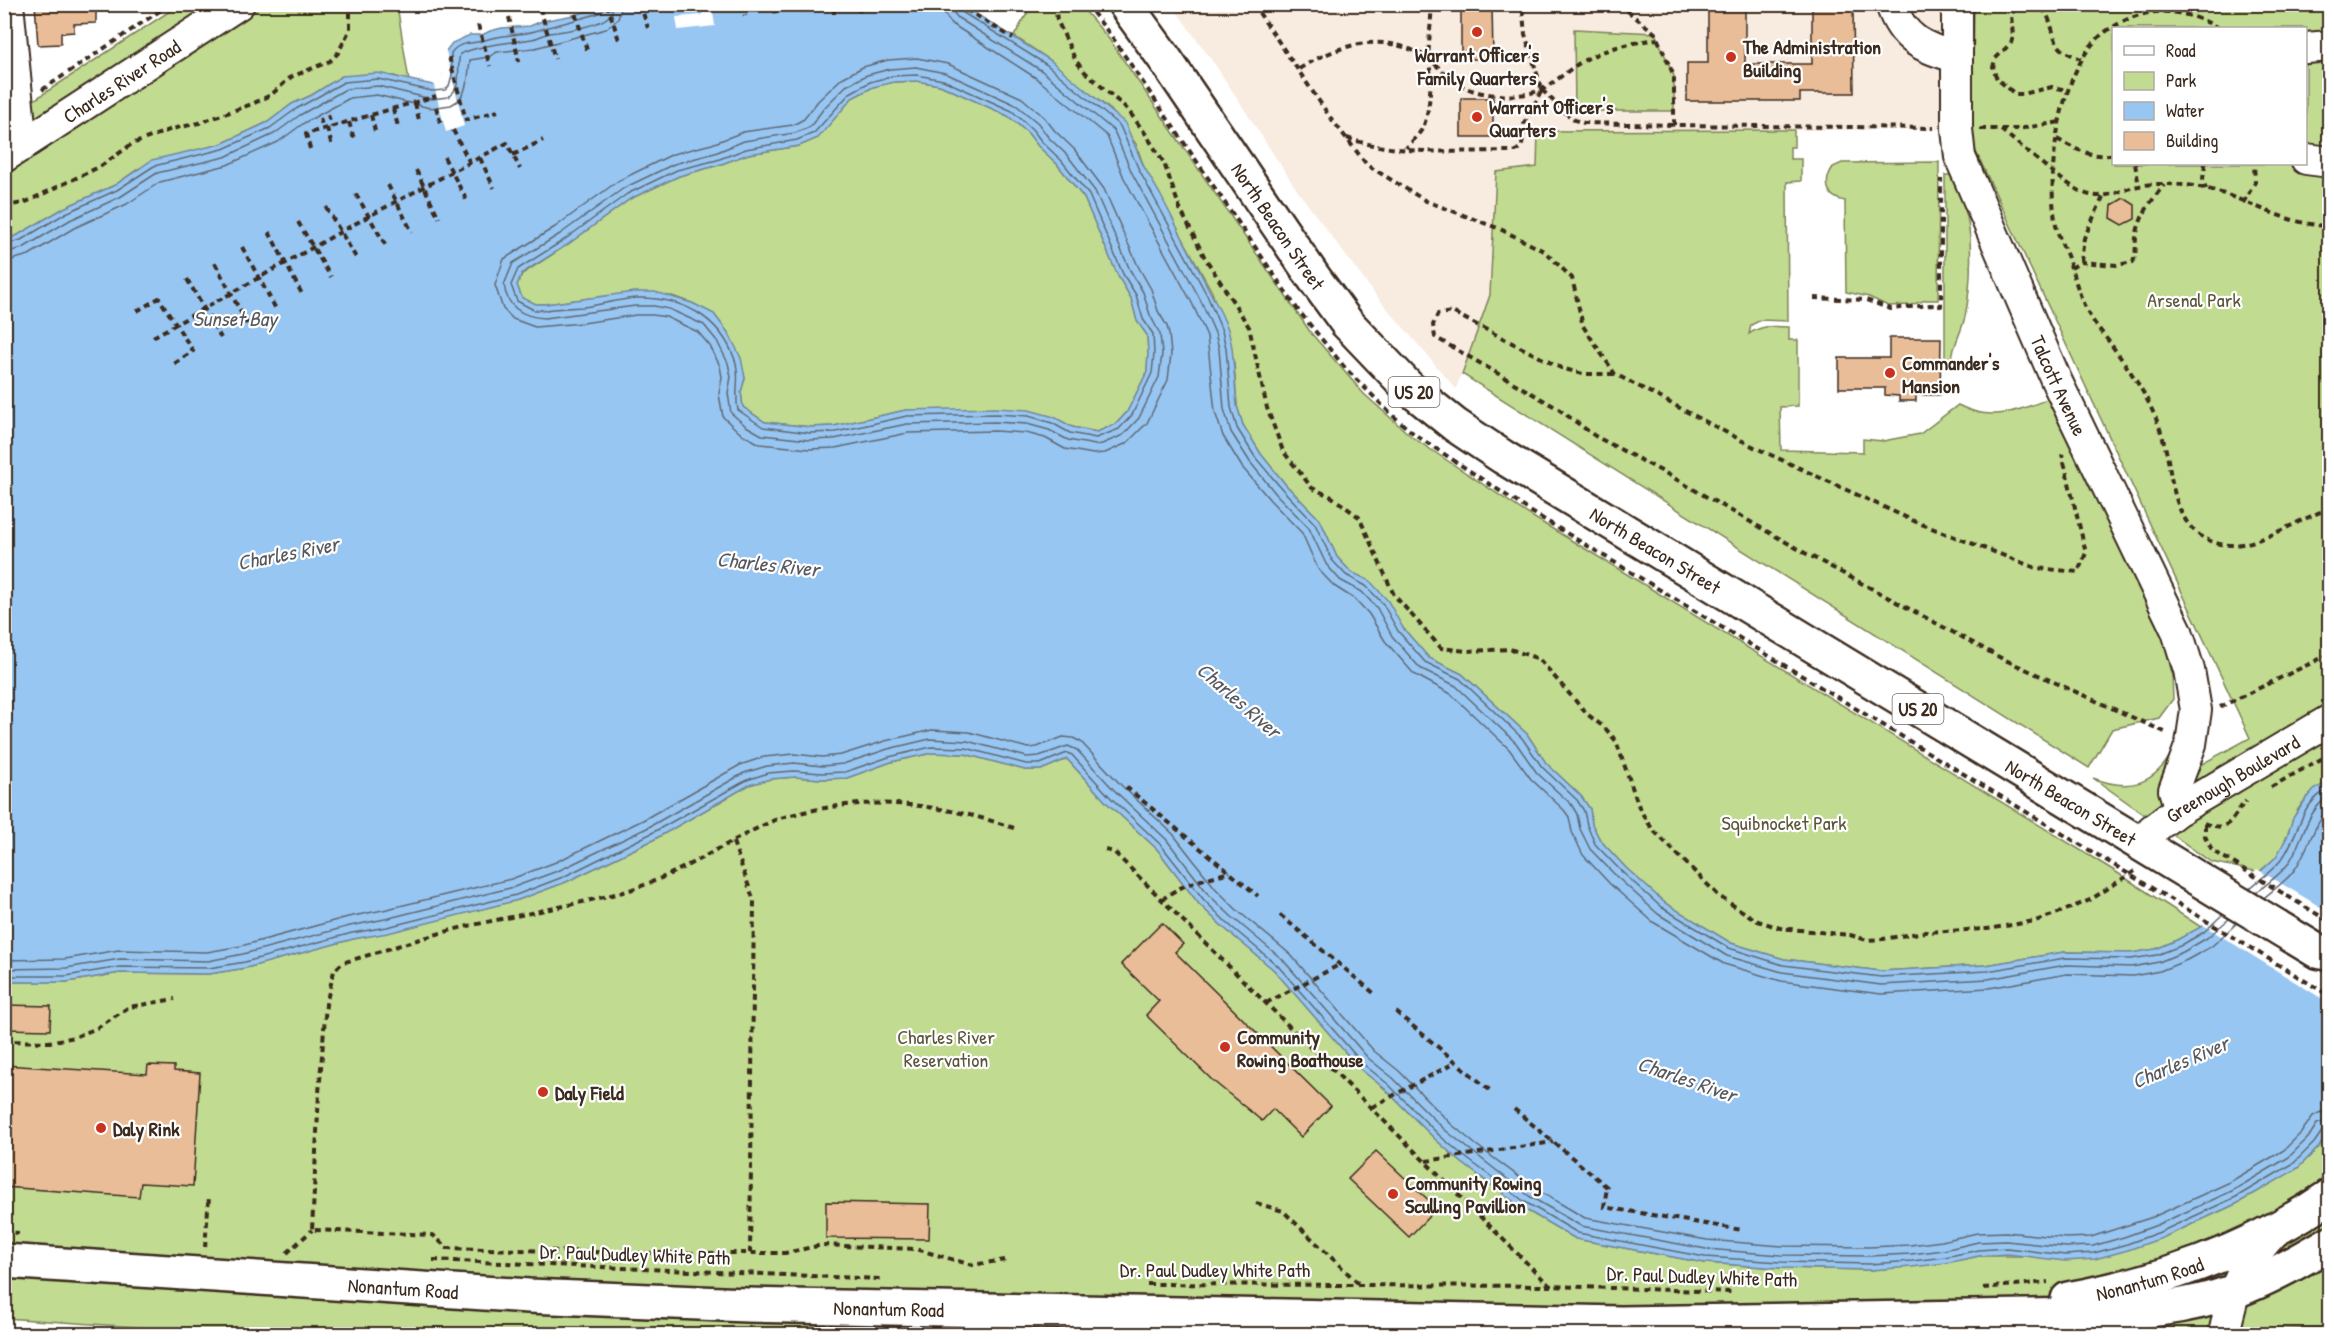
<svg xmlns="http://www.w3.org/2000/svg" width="2334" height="1339" font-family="'Patrick Hand',sans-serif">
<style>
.built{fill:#f8ebe0}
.green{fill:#c1db91;stroke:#7e8258;stroke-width:1.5;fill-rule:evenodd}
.water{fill:#97c6f2;stroke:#72889d;stroke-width:1.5;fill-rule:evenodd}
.pier{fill:#fff}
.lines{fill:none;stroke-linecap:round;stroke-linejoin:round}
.shore{stroke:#606873;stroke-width:1.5}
.building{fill:#e8bd98;stroke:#3b2a1e;stroke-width:1.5}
.minor-casing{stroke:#3b2a1e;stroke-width:34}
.major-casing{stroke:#3b2a1e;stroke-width:38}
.path{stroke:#3b2a1e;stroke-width:4;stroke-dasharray:6 4.5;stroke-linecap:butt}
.minor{stroke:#fff;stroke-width:30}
.major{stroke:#fff;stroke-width:33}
.poi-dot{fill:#c8321e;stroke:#fff;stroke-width:2}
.labels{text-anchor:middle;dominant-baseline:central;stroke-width:4.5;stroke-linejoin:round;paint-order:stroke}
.shield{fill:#fff;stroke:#766a62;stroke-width:1.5}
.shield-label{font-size:18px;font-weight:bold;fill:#3b2a1e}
.poi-label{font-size:20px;font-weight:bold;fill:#3b2a1e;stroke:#fff;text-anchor:start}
.street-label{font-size:20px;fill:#3b2a1e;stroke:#fff}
.park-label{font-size:20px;fill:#5c563b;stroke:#fff}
.water-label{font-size:21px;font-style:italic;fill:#57595e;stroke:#fff}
</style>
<rect width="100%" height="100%" fill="#fff"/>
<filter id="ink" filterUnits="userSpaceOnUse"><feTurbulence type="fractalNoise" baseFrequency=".0167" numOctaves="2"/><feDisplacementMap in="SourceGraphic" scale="12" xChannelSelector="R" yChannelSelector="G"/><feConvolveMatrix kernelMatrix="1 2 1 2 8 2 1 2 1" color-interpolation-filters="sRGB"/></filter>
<g filter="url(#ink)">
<!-- built -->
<path class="built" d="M1172 5H1974L1972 129 1675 131 1537 168 1496 172 1490 295 1456 389 1374 293 1299 193 1218 69Z"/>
<!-- green -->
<path class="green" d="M179 5H397L409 81 394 76H342L312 95 292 104 268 122 221 144 138 169 115 185 64 208 18 235 5 240V119Z
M1032 5H1080L1109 39 1311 333 1364 394 1412 437 1528 514 2113 870 2201 927 2177 940 2156 949 2132 953 2064 952 1986 965 1881 971 1784 959 1731 943 1665 903 1626 868 1600 840 1592 824 1590 809 1581 796 1546 763 1527 734 1462 674 1429 658 1403 628 1370 581 1351 572 1337 557 1320 520 1286 485 1261 454 1243 425 1237 406 1234 363 1212 292 1144 167 1136 144 1111 110 1075 82 1050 60 1014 36Z
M1974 5H2329V781C2313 790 2299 803 2292 822 2288 833 2284 846 2277 856 2272 862 2264 867 2259 872L2211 862 2093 778C2129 792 2155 785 2173 750L2202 764 2250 738 1972 143ZM2114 28H2306V164H2114Z
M1574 29 1655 33 1674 76V111H1575Z
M916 81 940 85 1008 116 1028 133 1038 146 1057 164 1084 198 1118 276 1131 298 1137 321 1147 335 1148 353 1147 372 1127 412 1116 424 1097 432 1072 427 1054 417 906 410 834 426 811 427 765 422 743 407 741 392 745 378 729 334 714 314 692 303 672 296 599 297 546 304H536L522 298 517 285 522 274 567 245 630 199 679 176 719 165 748 154 799 146 818 138 852 98 873 87 894 82Z
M1794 130V147H1790V159H1801V181L1787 182 1788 321 1761 320 1751 325 1749 334C1762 325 1772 326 1789 327V340H1798V406L1780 407 1781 450 1863 452V439L1883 441 1920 434 1958 405C1992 423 2017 411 2051 398L2160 625 2172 673 2173 699 2159 718 2112 729 2089 768 1462 374 1490 295 1496 172 1537 167 1538 131Z
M1939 162 1938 300H1926L1911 305 1888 306 1869 297 1846 292 1845 201C1826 198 1823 182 1833 167L1842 163Z
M1945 175H1952C1955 186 1961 195 1964 206 1974 234 1971 288 1965 317 1961 333 1954 344 1951 361L1945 362Z
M932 753 965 754 1025 770H1041L1067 759 1106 802 1157 849 1199 904 1223 927 1274 970 1359 1068 1384 1088 1436 1140 1461 1162 1521 1207 1576 1239 1705 1263 1781 1268 1870 1270 1946 1263 1979 1256H2033L2162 1238 2238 1203 2298 1168 2319 1147 2329 1129V1327L2208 1334H237L5 1318 4 982H67L120 973 209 974 246 968 353 939 388 932 518 900 566 882 653 840 749 785 770 779 795 777 822 779 847 778 891 762Z"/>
<!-- water -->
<path class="water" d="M611 5H962L1050 60 1125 123 1144 167 1160 194 1221 313 1228 329 1232 347 1237 406 1243 425 1261 454 1286 485 1320 520 1337 557 1351 572 1370 581 1388 601 1403 628 1429 658 1462 674 1527 734 1546 763 1581 796 1590 809 1592 824 1600 840 1626 868 1665 903 1731 943 1784 959 1881 971 1986 965 2064 952 2131 953 2156 949 2177 940 2201 927 2276 857 2287 837 2293 818 2304 802 2314 790 2329 781V1129L2319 1147 2298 1168 2238 1203 2162 1238 2128 1250 2095 1259 2065 1261 2007 1254 1979 1256 1946 1263 1912 1267 1870 1270 1781 1268 1705 1263 1576 1239 1521 1207 1461 1162 1436 1140 1384 1088 1359 1068 1274 970 1223 927 1199 904 1157 849 1106 802 1067 759 1041 770H1025L965 754 932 753 891 762 847 778 822 779 795 777 770 779 749 785 653 840 566 882 518 900 388 933 353 939 246 968 209 974 120 973 67 982H5V240L18 235 64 208 115 185 152 160 221 144 268 122 292 104 312 95 342 76 378 73 433 85 443 84 445 52 452 43 470 35H482L490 31 502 28 530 26 542 21 574 15ZM916 81 940 85 1008 116 1028 133 1038 146 1057 164 1084 198 1118 276 1131 298 1137 321 1147 335 1148 353 1147 372 1127 412 1116 424 1097 432 1072 427 1054 417 1029 410 996 408 906 410 834 426 811 427 765 422 743 407 741 392 745 378 741 358 729 334 714 314 692 303 655 292H634L546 304H536L522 298 517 285 522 273 567 245 630 199 679 176 719 165 748 154 799 146 818 138 852 98 873 87 894 82Z"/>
<!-- pier -->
<path class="pier" d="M705 5H712L715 26 678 30 676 17 701 15 705 10Z
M445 47 464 126 446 132 433 82 441 81 443 73 442 52Z
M2257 869 2329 912V1003L2200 923Z"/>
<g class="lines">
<!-- shore -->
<path class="shore" d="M943 4 945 15 952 24 1036 78 1107 136 1124 178 1192 303 1207 336 1215 412 1223 436 1242 467 1270 500 1302 533 1318 569 1334 586 1356 600 1369 614 1385 641 1414 674 1451 694 1509 749 1531 779 1564 810 1569 817 1572 832 1583 855 1610 884 1653 922 1724 964 1781 981 1881 994 1989 988 2067 974 2133 976 2160 971 2187 960 2212 946 2237 923
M952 4 953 12 958 18 1042 71 1114 131 1132 173 1200 299 1215 333 1219 349 1224 409 1231 432 1250 462 1276 494 1309 528 1326 564 1340 580 1362 592 1377 608 1392 636 1420 668 1456 686 1516 743 1537 773 1571 804 1577 814 1580 829 1590 849 1617 877 1658 914 1727 956 1782 972 1881 985 1988 979 2066 965 2132 967 2159 962 2183 952 2207 938 2229 919
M960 4 962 12 1047 65 1120 126 1139 170 1207 295 1222 331 1226 348 1231 407 1237 428 1255 457 1282 489 1315 524 1332 560 1346 575 1366 586 1383 604 1398 631 1425 662 1460 679 1522 738 1542 767 1577 800 1584 811 1587 825 1595 844 1622 872 1661 907 1729 948 1783 965 1881 977 1987 971 2065 958 2131 959 2157 955 2180 946 2204 932 2222 915
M917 58 948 64 1022 98 1044 117 1055 131 1074 149 1104 189 1138 266 1151 289 1158 311 1167 326 1169 334 1171 354 1168 380 1147 423 1127 443 1105 453 1093 454 1065 449 1045 438 1026 433 995 431 908 433 835 448 809 449 760 444 740 433 723 417 719 394 722 377 720 366 710 346 698 332 666 317 653 315H636L583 323 535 327 513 319 503 309 495 285 504 259 555 227 618 181 673 154 712 144 743 132 793 125 804 119 818 101 842 78 863 67 888 60Z
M916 67 945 73 1016 105 1038 123 1048 137 1067 155 1095 191 1130 270 1143 292 1150 315 1160 334 1162 354 1159 377 1139 418 1123 435 1102 444 1095 445 1068 440 1049 430 1027 424 995 422 907 424 834 439 809 440 762 435 746 426 731 413 728 393 731 377 728 363 717 341 704 325 669 309 654 306H635L545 318C524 317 507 308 504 285L513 263 560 234 624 188 674 164 715 153 744 141 795 133 810 127 824 108 846 86 867 75 890 69Z
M917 75 943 80 1012 111 1032 129 1042 142 1061 160 1089 195 1123 274 1136 295 1143 319 1153 334 1154 354 1152 373 1132 415 1119 429 1096 438 1070 433 1052 423 1029 416 996 414 907 416 836 432 810 433 763 427 738 410C734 392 741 377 735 360 720 317 682 297 637 298 619 299 601 305 583 307 570 308 559 308 546 310H534L517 301 511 285 518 269 564 240 627 194 677 170 717 160 746 149 797 140 814 133 850 93 870 82 892 76Z
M4 245 21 240 66 213 117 190 154 166 223 149 270 128 296 109 344 82 378 79 432 91 445 90 449 86 452 75 451 53C460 40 473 45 485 40 502 34 518 36 535 31 556 24 580 20 602 12L605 4
M4 253 23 248 70 220 120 197 157 173 225 157 274 134 300 115 346 89 378 86 431 99 448 97C464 86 456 68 460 54 483 44 508 43 532 39 539 38 544 34 550 33 565 31 597 27 608 17 612 14 613 9 613 4
M4 262 29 255 74 228 127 204 160 182 227 165 278 142 304 123 350 98 377 95 430 108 451 105 459 100 464 92 468 78 470 60 489 57 497 52 535 48 606 29 618 19 622 4
M2249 889C2259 880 2272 871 2281 860 2301 835 2296 806 2330 788
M2256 893C2266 884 2280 875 2288 864 2303 843 2305 810 2330 796
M2264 898C2274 889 2288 880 2295 869 2309 848 2313 825 2330 807
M4 960 65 959 119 950 207 952 241 946 348 917 383 910 511 879 556 862 643 820 740 765 764 757 794 754 822 757 841 755 885 741 932 730 969 732 1028 748 1037 747 1063 737 1073 738 1081 742 1122 786 1173 834 1216 889 1238 911 1290 954 1374 1051 1399 1071 1451 1124 1475 1144 1534 1188 1585 1218 1707 1240 1782 1246 1869 1247 1910 1245 1942 1241 1977 1233 2006 1232 2066 1238 2091 1237 2153 1217 2228 1183 2284 1150 2301 1133 2313 1116 2321 1112 2330 1111
M4 969 66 968 120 959 208 961 243 954 350 926 385 919 514 887 560 870 647 828 744 773 767 766 794 763 822 766 843 764 888 749 930 739 967 741 1027 757 1039 756 1068 746 1077 750 1116 792 1166 839 1209 895 1232 917 1283 960 1368 1058 1393 1078 1445 1130 1529 1196 1581 1226 1706 1249 1781 1255 1869 1256 1911 1254 1944 1250 1978 1242 2006 1241 2066 1247 2093 1246 2124 1237 2157 1225 2232 1191 2289 1157 2308 1138 2317 1124 2330 1120
M4 976H66L120 967 209 968 245 962 352 933 387 927 516 895 563 877 650 834 747 780 768 773 794 771 822 773 845 772 889 757 931 747 966 748 1026 764H1040L1067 753 1072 755 1110 797 1161 845 1204 900 1227 923 1278 966 1363 1064 1388 1084 1440 1136 1465 1157 1525 1202 1578 1233 1705 1257 1781 1262 1870 1264 1912 1261 1945 1257 1979 1250 2007 1248 2065 1255 2094 1253 2127 1244 2160 1232 2236 1197 2294 1163 2314 1143 2323 1130 2330 1128"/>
</g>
<!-- building -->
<path class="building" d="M35 4H96V23L74 24V32L61 33V44L38 45Z
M1461 4H1492L1493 59H1461Z
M1708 4H1745V64H1812V4H1853L1854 93H1800V101H1687V63H1708Z
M1461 98H1493V137H1461Z
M2124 198 2135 205V219L2123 225 2111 218 2112 205Z
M1889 338H1941L1940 395H1916V401H1899V396L1885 395V388H1839V358H1889Z
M1162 923 1183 944 1175 952 1331 1106 1301 1137 1273 1109 1262 1121 1212 1080 1146 1015 1159 1001 1121 964Z
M4 1005 51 1006 50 1030 4 1029Z
M4 1065 147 1074 148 1065 174 1066V1071L200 1073 193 1186 141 1183 139 1197 4 1187Z
M1376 1151 1437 1208 1409 1237 1348 1179Z
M826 1202 930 1204 929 1239 826 1238Z"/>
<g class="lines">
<defs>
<g id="minor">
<path d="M8 4 22 146"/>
<path d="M1891 4C1902 39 1924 49 1957 57"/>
<path id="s1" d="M1957 4V129L1960 157 2057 382 2177 631 2189 670 2196 710 2191 744 2174 790 2180 809"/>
<path d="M2306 48 2330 46"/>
<path id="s2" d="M4 157 239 4"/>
<path d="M2306 159 2330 162"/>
<path id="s3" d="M2139 843 2152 830 2178 810 2330 720"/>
<path d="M2224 1334C2235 1283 2240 1268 2276 1230"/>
</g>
<g id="major">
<path id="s4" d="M1125 4 1165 59 1314 278 1347 323 1409 388 1455 425 1503 457 2317 951 2330 954"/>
<path id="s5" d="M4 1261 529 1296 747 1305 1621 1323 2085 1315C2135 1312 2187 1309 2235 1291 2268 1279 2299 1261 2330 1243"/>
<path id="s6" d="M2068 1299C2161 1282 2252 1250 2330 1196"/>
</g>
</defs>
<!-- minor casing -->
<use href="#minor" class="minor-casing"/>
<!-- major casing -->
<use href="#major" class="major-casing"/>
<!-- path -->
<path class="path" d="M572 4 587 50
M607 4 619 40
M640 4 648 28
M744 4 745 16
M770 4 771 12 776 11 775 4
M957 4 1013 38
M1055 4 1057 20 1076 61 1085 72 1127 109 1145 133 1164 163 1180 209 1204 256 1249 327 1267 408 1283 451 1312 488 1332 497 1359 517 1394 595 1441 648 1466 651 1510 649 1539 659 1587 714 1605 728 1616 741 1640 810 1653 830 1720 897 1758 921 1780 928 1850 935 1867 940 1883 939 1925 932 1987 929 2035 921 2058 913 2090 900 2135 871
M1086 4 1112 37 1298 310 1346 369 1390 413 1414 434 1530 511 2330 996
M1253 4 1330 117 1367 165 1426 201 1500 229 1544 251 1572 278 1583 326 1615 374 1756 448 1916 522 2036 568 2078 572 2086 553 2062 454
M1432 4 1428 58C1439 67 1451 81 1464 87 1484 97 1525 99 1545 88 1558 80 1569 69 1583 61 1605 48 1632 43 1657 39
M1619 4 1655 33 1674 76V125L1934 128
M2025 4 2016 7 2011 15 2013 36 2011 43 1995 59 1993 68 1997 79 2015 94H2023L2052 87 2067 90
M2032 4C2051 7 2050 29 2057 43 2062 52 2072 55 2081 59
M540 8 555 59
M802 12 803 4
M859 12 860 4
M834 14V4
M509 17 519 62
M478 25 490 66
M2219 28C2180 7 2146 5 2108 30 2059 62 2043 180 2058 233 2060 241 2065 250 2068 258 2073 274 2078 290 2084 305 2090 319 2101 331 2110 343 2126 365 2142 387 2153 412 2160 426 2165 444 2168 460 2173 488 2177 524 2206 539 2246 560 2291 520 2330 509
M449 57 466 120 498 111
M1299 69C1341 43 1383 31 1428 58 1433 74 1430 109 1424 125 1421 133 1412 141 1406 148
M42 90 170 4
M1542 90 1572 119 1584 123 1674 125
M415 103 419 120
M436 107 441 124
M393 109 398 126
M328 115 332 127
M371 115 375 131
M320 118 323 129
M349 122 354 139
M327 128 332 146
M1980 129H2018L2060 122
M453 130 470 163
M2001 130C2020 144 2070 191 2090 195 2107 199 2123 189 2139 186 2153 183 2170 184 2185 185 2235 189 2277 225 2330 226
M1347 138C1400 156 1460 151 1516 151L1522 146 1524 124 1542 90 1525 34 1522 4
M2057 139C2075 149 2093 159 2114 154
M310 149 306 134 436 96
M513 155 543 140
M444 157 468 203
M480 158 494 188
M2135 164 2139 186
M2205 164 2203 179 2206 189
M416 170 439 218
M388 185 412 232
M356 194 386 246
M2243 203 2255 182 2254 164
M4 207 26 202 101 166 132 144 172 129 199 123 252 104 271 95 291 77 330 61 338 53 350 29V4
M326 207 358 261
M298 222 331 277
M269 232 302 294
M242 247 276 309
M2081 262 2084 238 2104 195
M215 263 247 324
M2071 268 2081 262 2117 265 2133 262C2137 253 2135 247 2136 238 2139 217 2151 201 2164 185
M187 279 221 338
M1814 298 1866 300 1891 309 1930 305 1941 306V179
M137 311 159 298 193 351 171 366
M153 337 369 216 507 143 520 169
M1614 374H1583L1561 368 1452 312 1438 314 1433 325 1435 337 1557 408 1595 436 1665 473 1805 553 2003 659 2167 733
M2220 707 2330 654
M1126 787 1258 896
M2271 787 2330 754
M2204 823C2231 834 2231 817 2246 801
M2205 824V836L2212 850 2330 922
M733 842 754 901 750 1253
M1105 850 1114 852 1550 1286
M1162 900C1179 884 1208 878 1230 872
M1280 915 1375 994
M1266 1003 1339 965
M1396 1012 1492 1092
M4 1041 49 1042 75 1037 97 1028 129 1007 175 999
M1372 1107 1456 1062
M1514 1109 1607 1187 1604 1207 1742 1230
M1426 1161 1553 1142
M1256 1203 1283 1211 1359 1284
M4 1232 19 1233
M205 1247 209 1197
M287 1253 312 1230
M433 1260 881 1279
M1005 1260 972 1265 916 1249 822 1245 785 1253H630L447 1248 433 1235 312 1230 319 1093 326 1004 334 971 342 963C383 951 423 937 464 927 517 915 571 906 623 892 675 877 718 847 766 824 780 817 798 813 814 810 882 796 949 806 1014 828
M1147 1284 1551 1286 1733 1292
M1983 1288 2048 1282"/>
<!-- minor -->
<use href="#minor" class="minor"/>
<!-- major -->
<use href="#major" class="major"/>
</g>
</g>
<!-- markers -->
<g class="poi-dot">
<circle cx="1477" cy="32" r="6"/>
<circle cx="1731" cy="57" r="6"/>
<circle cx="1477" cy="117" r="6"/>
<circle cx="1890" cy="373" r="6"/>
<circle cx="1225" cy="1047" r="6"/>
<circle cx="543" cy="1092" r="6"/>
<circle cx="101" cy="1128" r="6"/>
<circle cx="1393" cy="1194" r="6"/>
</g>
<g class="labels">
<!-- shield labels -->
<g class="shield">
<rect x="1388.5" y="377" width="51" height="30" rx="4.5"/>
<rect x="1892.5" y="694" width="51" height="30" rx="4.5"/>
</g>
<g class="shield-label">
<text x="1414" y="392">US 20</text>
<text x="1918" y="709">US 20</text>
</g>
<!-- poi labels -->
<g class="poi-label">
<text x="1743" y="46">The Administration<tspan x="1743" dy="23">Building</tspan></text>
<text x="1477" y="54" text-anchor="middle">Warrant Officer's<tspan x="1477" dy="23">Family Quarters</tspan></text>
<text x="1489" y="106">Warrant Officer's<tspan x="1489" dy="23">Quarters</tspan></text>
<text x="1902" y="362">Commander's<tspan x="1902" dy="23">Mansion</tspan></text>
<text x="1237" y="1036">Community<tspan x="1237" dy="23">Rowing Boathouse</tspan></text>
<text x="555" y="1092">Daly Field</text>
<text x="113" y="1128">Daly Rink</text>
<text x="1405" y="1182">Community Rowing<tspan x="1405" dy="23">Sculling Pavillion</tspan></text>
</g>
<!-- street labels -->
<g class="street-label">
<text stroke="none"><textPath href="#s2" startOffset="140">Charles River Road</textPath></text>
<text stroke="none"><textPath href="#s4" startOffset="270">North Beacon Street</textPath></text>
<text stroke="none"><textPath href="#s1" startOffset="402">Talcott Avenue</textPath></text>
<text stroke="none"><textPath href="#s4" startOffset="774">North Beacon Street</textPath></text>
<text stroke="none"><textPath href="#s3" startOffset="114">Greenough Boulevard</textPath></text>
<text stroke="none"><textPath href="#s4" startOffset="1260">North Beacon Street</textPath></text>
<text transform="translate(635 1254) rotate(2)">Dr. Paul Dudley White Path</text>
<text x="1215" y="1269">Dr. Paul Dudley White Path</text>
<text transform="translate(1702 1276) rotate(2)">Dr. Paul Dudley White Path</text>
<text stroke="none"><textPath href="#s6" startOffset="84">Nonantum Road</textPath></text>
<text stroke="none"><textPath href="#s5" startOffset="400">Nonantum Road</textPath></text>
<text stroke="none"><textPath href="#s5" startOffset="886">Nonantum Road</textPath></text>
</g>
<!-- park labels -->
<g class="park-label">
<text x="2194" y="299">Arsenal Park</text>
<text x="1784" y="822">Squibnocket Park</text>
<text x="946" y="1036">Charles River<tspan x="946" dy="23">Reservation</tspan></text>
</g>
<!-- water labels -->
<g class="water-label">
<text x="235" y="318">Sunset Bay</text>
<text transform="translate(288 553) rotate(-11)">Charles River</text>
<text transform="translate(768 564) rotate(6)">Charles River</text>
<text transform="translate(1239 700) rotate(41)">Charles River</text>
<text transform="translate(2180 1062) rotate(-23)">Charles River</text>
<text transform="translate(1687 1079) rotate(19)">Charles River</text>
</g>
</g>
<!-- margin -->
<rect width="2334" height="1339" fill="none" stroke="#fff" stroke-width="24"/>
<rect x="12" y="12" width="2310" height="1315" fill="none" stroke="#3b2a1e" stroke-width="2" filter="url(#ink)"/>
<!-- legend -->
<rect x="2112" y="27" width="195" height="138" fill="#ffffff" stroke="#b1aaa5" stroke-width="1.5"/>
<rect x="2124" y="46" width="30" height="9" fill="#ffffff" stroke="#b1aaa5" stroke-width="1.5"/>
<text x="2166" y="57" font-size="18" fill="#3b2a1e">Road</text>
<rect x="2124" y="72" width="30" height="18" fill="#c1db91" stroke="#b1aaa5" stroke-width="1.5"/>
<text x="2166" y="87" font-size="18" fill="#3b2a1e">Park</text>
<rect x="2124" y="102" width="30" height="18" fill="#97c6f2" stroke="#b1aaa5" stroke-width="1.5"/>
<text x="2166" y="117" font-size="18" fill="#3b2a1e">Water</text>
<rect x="2124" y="132" width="30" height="18" fill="#e8bd98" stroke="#b1aaa5" stroke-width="1.5"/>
<text x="2166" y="147" font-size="18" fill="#3b2a1e">Building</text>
</svg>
